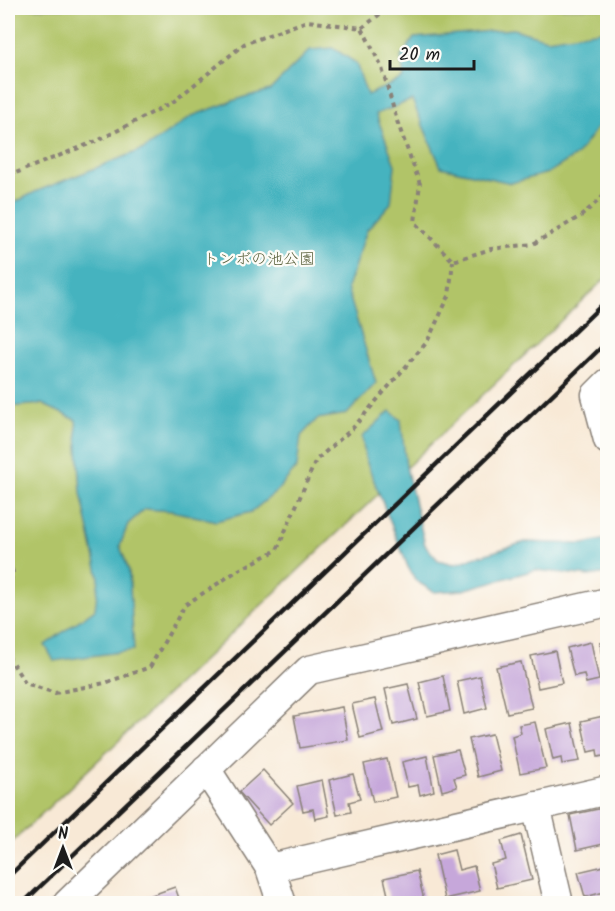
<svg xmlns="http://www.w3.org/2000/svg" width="615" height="911" font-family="Kalam,'Klee One',sans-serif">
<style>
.green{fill:#b1c467;stroke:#667042;stroke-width:1.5}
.water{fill:#44b3bf;stroke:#30686e;stroke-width:1.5}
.building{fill:#c6a7da}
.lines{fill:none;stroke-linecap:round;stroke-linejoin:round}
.minor-casing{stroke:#8a8279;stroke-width:31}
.path{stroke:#8a8279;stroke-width:4;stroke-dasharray:4.5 4.5;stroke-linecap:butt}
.minor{stroke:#fff;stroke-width:28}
.rail{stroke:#1c1c1c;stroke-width:4.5}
.labels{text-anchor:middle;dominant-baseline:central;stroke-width:4.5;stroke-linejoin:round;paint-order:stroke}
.park-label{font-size:16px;fill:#585f3a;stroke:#fdfcf7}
</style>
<rect width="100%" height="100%" fill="#fdfcf7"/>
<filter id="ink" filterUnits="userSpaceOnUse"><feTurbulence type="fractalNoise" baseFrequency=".0167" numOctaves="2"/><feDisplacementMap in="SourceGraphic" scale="12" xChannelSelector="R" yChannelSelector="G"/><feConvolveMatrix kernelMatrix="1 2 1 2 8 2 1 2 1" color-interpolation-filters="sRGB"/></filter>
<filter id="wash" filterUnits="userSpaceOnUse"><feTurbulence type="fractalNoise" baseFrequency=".008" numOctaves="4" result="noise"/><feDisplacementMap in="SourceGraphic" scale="24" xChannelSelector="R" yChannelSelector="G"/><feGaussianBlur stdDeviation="1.35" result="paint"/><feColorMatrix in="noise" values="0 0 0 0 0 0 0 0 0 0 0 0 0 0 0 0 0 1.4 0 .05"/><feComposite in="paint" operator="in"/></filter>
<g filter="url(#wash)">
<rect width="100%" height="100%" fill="#f8e9d6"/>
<!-- green -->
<path class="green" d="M8 8H607V277L8 846Z"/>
<!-- water -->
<path class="water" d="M513 29 547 39 607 30V97L598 126 577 155 548 173 511 183 441 167 412 100 376 114 395 165 391 203 367 230 347 288 376 383 347 414 317 419 301 436 297 467 276 492 251 512 216 521 172 511 145 509 128 524 120 546 129 571 134 650 54 661 45 645 95 609 99 578 81 493 76 420 42 404 8 407V206L35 192 144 149 192 116 241 98 270 90 310 50 333 48 356 63 367 95 404 79 401 57 414 38Z
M390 411 401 420 406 467 425 545 438 560 454 564 525 542 583 544 607 539V573L589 576 535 570 463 590 434 592 416 581 408 567 365 458 362 437Z"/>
<g id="blocks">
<!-- building -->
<path class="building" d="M608 641V672H607L600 643Z
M591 642 599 680 586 683 584 674 574 676 567 648Z
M555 651 562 683 538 688 531 656Z
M521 662 532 708 507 713 496 667Z
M443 676 450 711 427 716 419 682Z
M480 676 487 708 464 714 457 681Z
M408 684 417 719 393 725 385 689Z
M375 699 383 732 360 738 352 704Z
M342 707 348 740 300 748 294 716Z
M608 715V755L598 757 597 750 588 752 581 721Z
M535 722 546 768 520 773 512 736 521 733 519 725Z
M572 723 580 761 562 764 561 758 553 760 546 729Z
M492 734 501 771 478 777 469 739Z
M458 750 465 775 454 778 457 787 442 791 434 755Z
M427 756 434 791 420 795 418 785 408 787 402 762Z
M387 759 396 797 373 802 364 764Z
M263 770 293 803 269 825 239 792Z
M353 774 360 799 349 802 351 812 337 815 329 780Z
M322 780 329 816 315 819 313 809 303 811 297 786Z
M608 807V843L577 850 570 815Z
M521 835 532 880 497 888 491 864 506 860 501 841Z
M454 850 459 870 474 866 480 891 445 899 435 855Z
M608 865V891L585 897 578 872Z
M417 871 425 904H390L384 878Z
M175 887 181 904H129V903Z"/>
</g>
</g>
<g filter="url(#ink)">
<use href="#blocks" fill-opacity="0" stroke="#8a8279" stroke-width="1.5"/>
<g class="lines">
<defs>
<path id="minor" d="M608 383 596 395 608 440
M206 769 270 868 282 904
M536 806 559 904
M270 868 608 790
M67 904 309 670 608 602"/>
</defs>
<!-- minor casing -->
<use href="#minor" class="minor-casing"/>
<!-- path -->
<path class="path" d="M514 8 531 10H599L608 8
M362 28 388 8
M8 176 99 140 173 102 244 44 307 21 362 28 382 68 397 121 420 184 415 222 453 261 491 249 533 244 581 216 608 192
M8 560 13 572 8 597
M8 656 25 683 55 693 105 683 150 667 185 605 237 571 277 550 316 460 352 429 427 342 449 296 453 261"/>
<!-- minor -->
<use href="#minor" class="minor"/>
<!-- rail -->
<path class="rail" d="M8 877 608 299
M22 904 608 341"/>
</g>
</g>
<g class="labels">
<!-- park labels -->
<g class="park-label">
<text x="259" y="259">トンボの池公園</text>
</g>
</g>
<!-- margin -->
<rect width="615" height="911" fill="none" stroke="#fdfcf7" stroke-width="30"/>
<!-- north arrow -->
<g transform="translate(63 848)" stroke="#fdfcf7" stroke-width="4.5" paint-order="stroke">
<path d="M0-4.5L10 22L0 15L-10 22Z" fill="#1c1c1c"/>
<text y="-9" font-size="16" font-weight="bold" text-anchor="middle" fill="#1c1c1c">N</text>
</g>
<!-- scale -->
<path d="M390 60v9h84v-9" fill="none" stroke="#1c1c1c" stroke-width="3"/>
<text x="399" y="60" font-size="18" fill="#1c1c1c" stroke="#fdfcf7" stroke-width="4.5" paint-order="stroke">20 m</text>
</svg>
